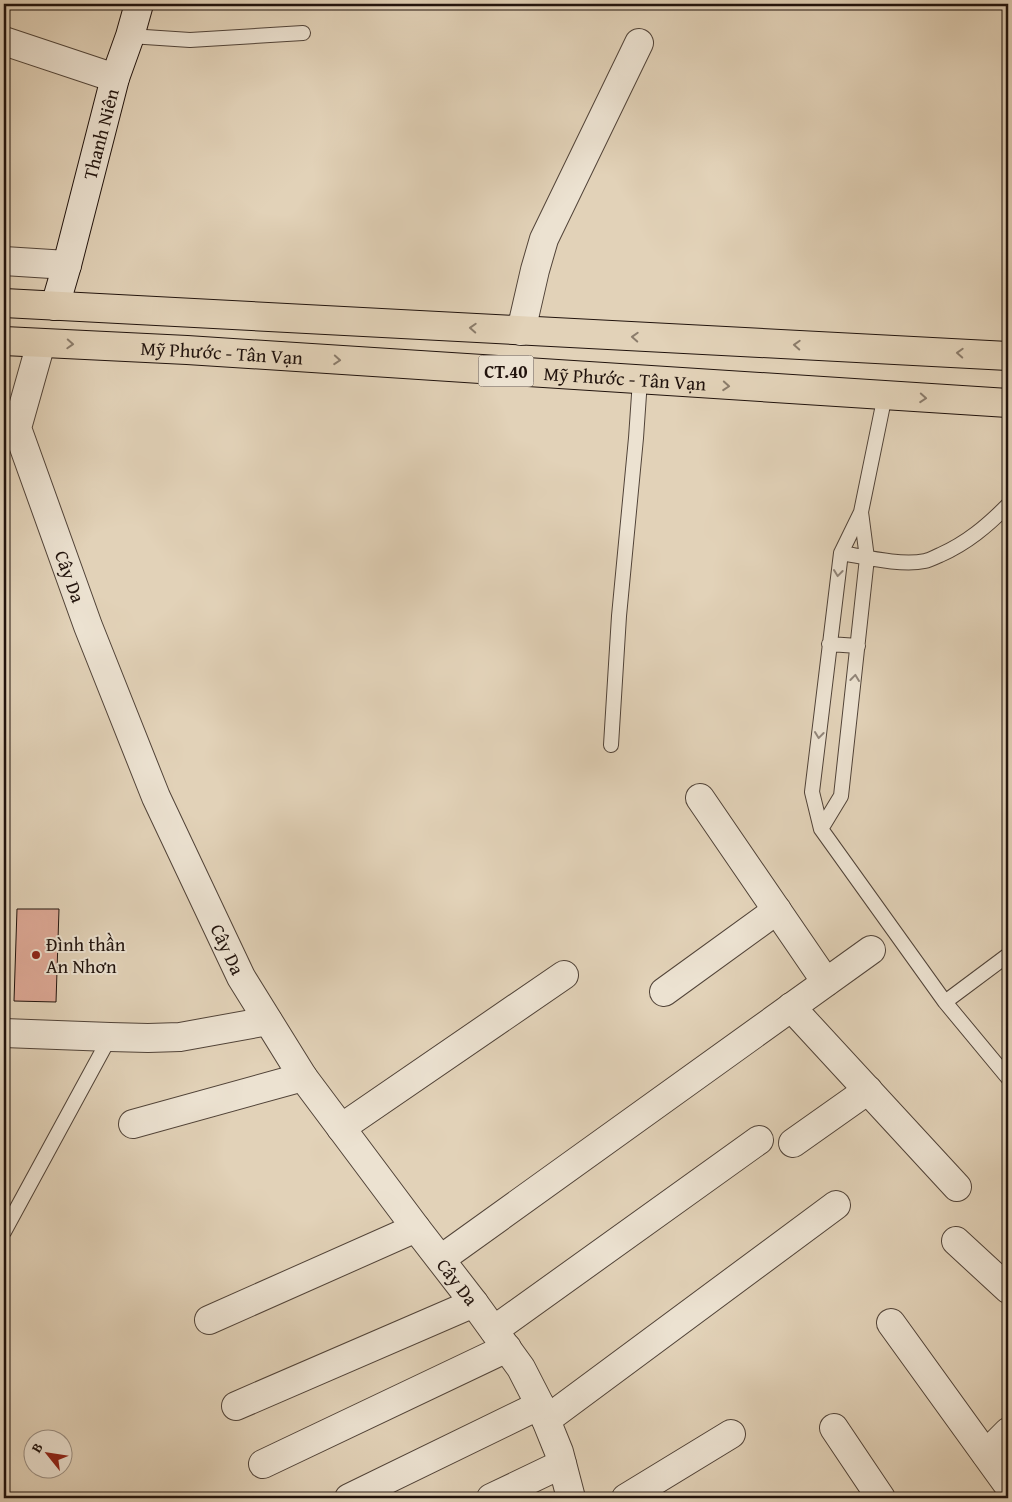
<svg xmlns="http://www.w3.org/2000/svg" width="1012" height="1502" font-family="'Gentium Book Plus',serif">
<style>
.building{fill:#dfaa98;stroke:#21130d}
.lines{fill:none;stroke-linecap:round;stroke-linejoin:round}
.lane-casing{stroke:#514338;stroke-width:16}
.street-casing{stroke:#514338;stroke-width:30}
.secondary-casing{stroke:#21130d;stroke-width:30}
.primary-casing{stroke:#21130d;stroke-width:30}
.lane{stroke:#ece2d1;stroke-width:14}
.street{stroke:#ece2d1;stroke-width:28}
.secondary{stroke:#ece2d1;stroke-width:28}
.primary{stroke:#e2d2b8;stroke-width:28}
.oneway{stroke:#8b7c6b}
.oneway2{stroke:#918579}
.poi-dot{fill:#8f2418;stroke:#ece2d1;stroke-width:2}
.labels{text-anchor:middle;dominant-baseline:central;stroke-width:4;stroke-linejoin:round;paint-order:stroke}
.shield{fill:#ece2d1;stroke:#5e5148;stroke-width:1}
.shield-label{font-size:18px;font-weight:bold;fill:#21130d}
.street-label{font-size:19px;fill:#21130d;stroke:#ece2d1}
.poi-label{font-size:19px;fill:#21130d;stroke:#ece2d1;text-anchor:start}
</style>
<rect width="100%" height="100%" fill="#e2d2b8"/>
<filter id="stains"><feTurbulence type="fractalNoise" baseFrequency=".004" numOctaves="4"/><feColorMatrix values="0 0 0 0 .2 0 0 0 0 .09 0 0 0 0 .02 0 0 0 .5 -.17"/></filter>
<radialGradient id="worn" r=".72"><stop offset=".6" stop-color="#630" stop-opacity="0"/><stop offset="1" stop-color="#630" stop-opacity=".3"/></radialGradient>
<!-- building -->
<path class="building" d="M17 909H59L56 1002 14 1001Z"/>
<g class="lines">
<defs>
<path id="lane" d="M130 36 190 40 303 33
M885 395 861 512 841 553 812 792 821 829 945 1002 1008 1078
M841 553C865 557 901 566 925 561 930 560 935 557 940 555 967 543 987 526 1008 505
M829 644 858 646
M611 745 619 616 636 438 640 380
M821 829 841 796 867 558 861 512
M945 1002 1008 955
M4 1232 110 1037"/>
<g id="street">
<path d="M4 41 115 78"/>
<path d="M4 261 67 265"/>
<path d="M521 331 535 270 544 239 639 43"/>
<path id="s1" d="M41 343 17 428 88 626 156 797 241 977 303 1077 416 1228 474 1303 521 1368 540 1405 546 1420 559 1452 571 1498"/>
<path d="M700 798 826 982"/>
<path d="M664 992 777 910"/>
<path d="M791 1007 957 1187"/>
<path d="M4 1033 110 1037 148 1038 180 1037 268 1021"/>
<path d="M133 1124 303 1077"/>
<path d="M341 1128 564 975"/>
<path d="M793 1143 868 1090"/>
<path d="M956 1241 1008 1289"/>
<path d="M441 1259 871 950"/>
<path d="M209 1320 416 1228"/>
<path d="M891 1323 1008 1485"/>
<path d="M494 1330 759 1140"/>
<path d="M236 1406 474 1303"/>
<path d="M546 1420 836 1205"/>
<path d="M834 1428 881 1498"/>
<path d="M986 1454 1008 1432"/>
<path d="M263 1464 507 1348"/>
<path d="M349 1498 540 1405"/>
<path d="M491 1498 562 1464"/>
<path d="M626 1498 731 1434"/>
</g>
<g id="secondary">
<path id="s2" d="M55 306 67 265 115 78 130 36 139 4"/>
</g>
<g id="primary">
<path d="M4 303 1008 356"/>
<path id="s3" d="M4 341 187 350 1008 403"/>
</g>
</defs>
<!-- lane casing -->
<use href="#lane" class="lane-casing"/>
<!-- street casing -->
<use href="#street" class="street-casing"/>
<!-- secondary casing -->
<use href="#secondary" class="secondary-casing"/>
<!-- primary casing -->
<use href="#primary" class="primary-casing"/>
<!-- lane -->
<use href="#lane" class="lane"/>
<!-- street -->
<use href="#street" class="street"/>
<!-- secondary -->
<use href="#secondary" class="secondary"/>
<!-- primary -->
<use href="#primary" class="primary"/>
</g>
<!-- one-way arrows -->
<defs><path id="oneway-chevron" d="M-2-3.5L2.5 0L-2 3.5" fill="none" stroke-width="1.6" stroke-linecap="round" stroke-linejoin="round" transform="scale(1.25)"/></defs>
<g class="oneway">
<use href="#oneway-chevron" transform="translate(473 328) rotate(-177)"/>
<use href="#oneway-chevron" transform="translate(635 337) rotate(-177)"/>
<use href="#oneway-chevron" transform="translate(70 344) rotate(3)"/>
<use href="#oneway-chevron" transform="translate(797 345) rotate(-177)"/>
<use href="#oneway-chevron" transform="translate(960 353) rotate(-177)"/>
<use href="#oneway-chevron" transform="translate(337 360) rotate(4)"/>
<use href="#oneway-chevron" transform="translate(726 386) rotate(4)"/>
<use href="#oneway-chevron" transform="translate(923 398) rotate(4)"/>
</g>
<g class="oneway2">
<use href="#oneway-chevron" transform="translate(838 573) rotate(97)"/>
<use href="#oneway-chevron" transform="translate(855 678) rotate(-83)"/>
<use href="#oneway-chevron" transform="translate(819 735) rotate(97)"/>
</g>
<!-- markers -->
<circle class="poi-dot" cx="36" cy="955" r="5"/>
<g class="labels">
<!-- shield labels -->
<rect class="shield" x="478.5" y="355.5" width="55" height="31" rx="4"/>
<g class="shield-label">
<text x="506" y="371">CT.40</text>
</g>
<!-- street labels -->
<g class="street-label">
<text stroke="none"><textPath href="#s2" startOffset="178">Thanh Niên</textPath></text>
<text stroke="none"><textPath href="#s3" startOffset="218">Mỹ Phước - Tân Vạn</textPath></text>
<text stroke="none"><textPath href="#s3" startOffset="622">Mỹ Phước - Tân Vạn</textPath></text>
<text stroke="none"><textPath href="#s1" startOffset="246">Cây Da</textPath></text>
<text stroke="none"><textPath href="#s1" startOffset="651">Cây Da</textPath></text>
<text stroke="none"><textPath href="#s1" startOffset="1056">Cây Da</textPath></text>
</g>
<!-- poi labels -->
<g class="poi-label">
<text x="46" y="944">Đình thần<tspan x="46" dy="22">An Nhơn</tspan></text>
</g>
</g>
<!-- margin -->
<rect width="1012" height="1502" fill="none" stroke="#e2d2b8" stroke-width="20"/>
<rect x="5" y="5" width="1002" height="1492" fill="none" stroke="#21130d" stroke-width="2.5"/>
<rect x="10" y="10" width="992" height="1482" fill="none" stroke="#21130d"/>
<!-- north arrow -->
<g transform="translate(48 1454) rotate(300)"><circle r="24" fill="#ece2d1" stroke="#9b8f83"/>
<path d="M0-4L9 19L0 12L-9 19Z" fill="#8f2418"/>
<text y="-8" font-size="14" font-weight="bold" text-anchor="middle" fill="#21130d">B</text>
</g>
<rect width="100%" height="100%" filter="url(#stains)"/>
<rect width="100%" height="100%" fill="url(#worn)"/>
</svg>
